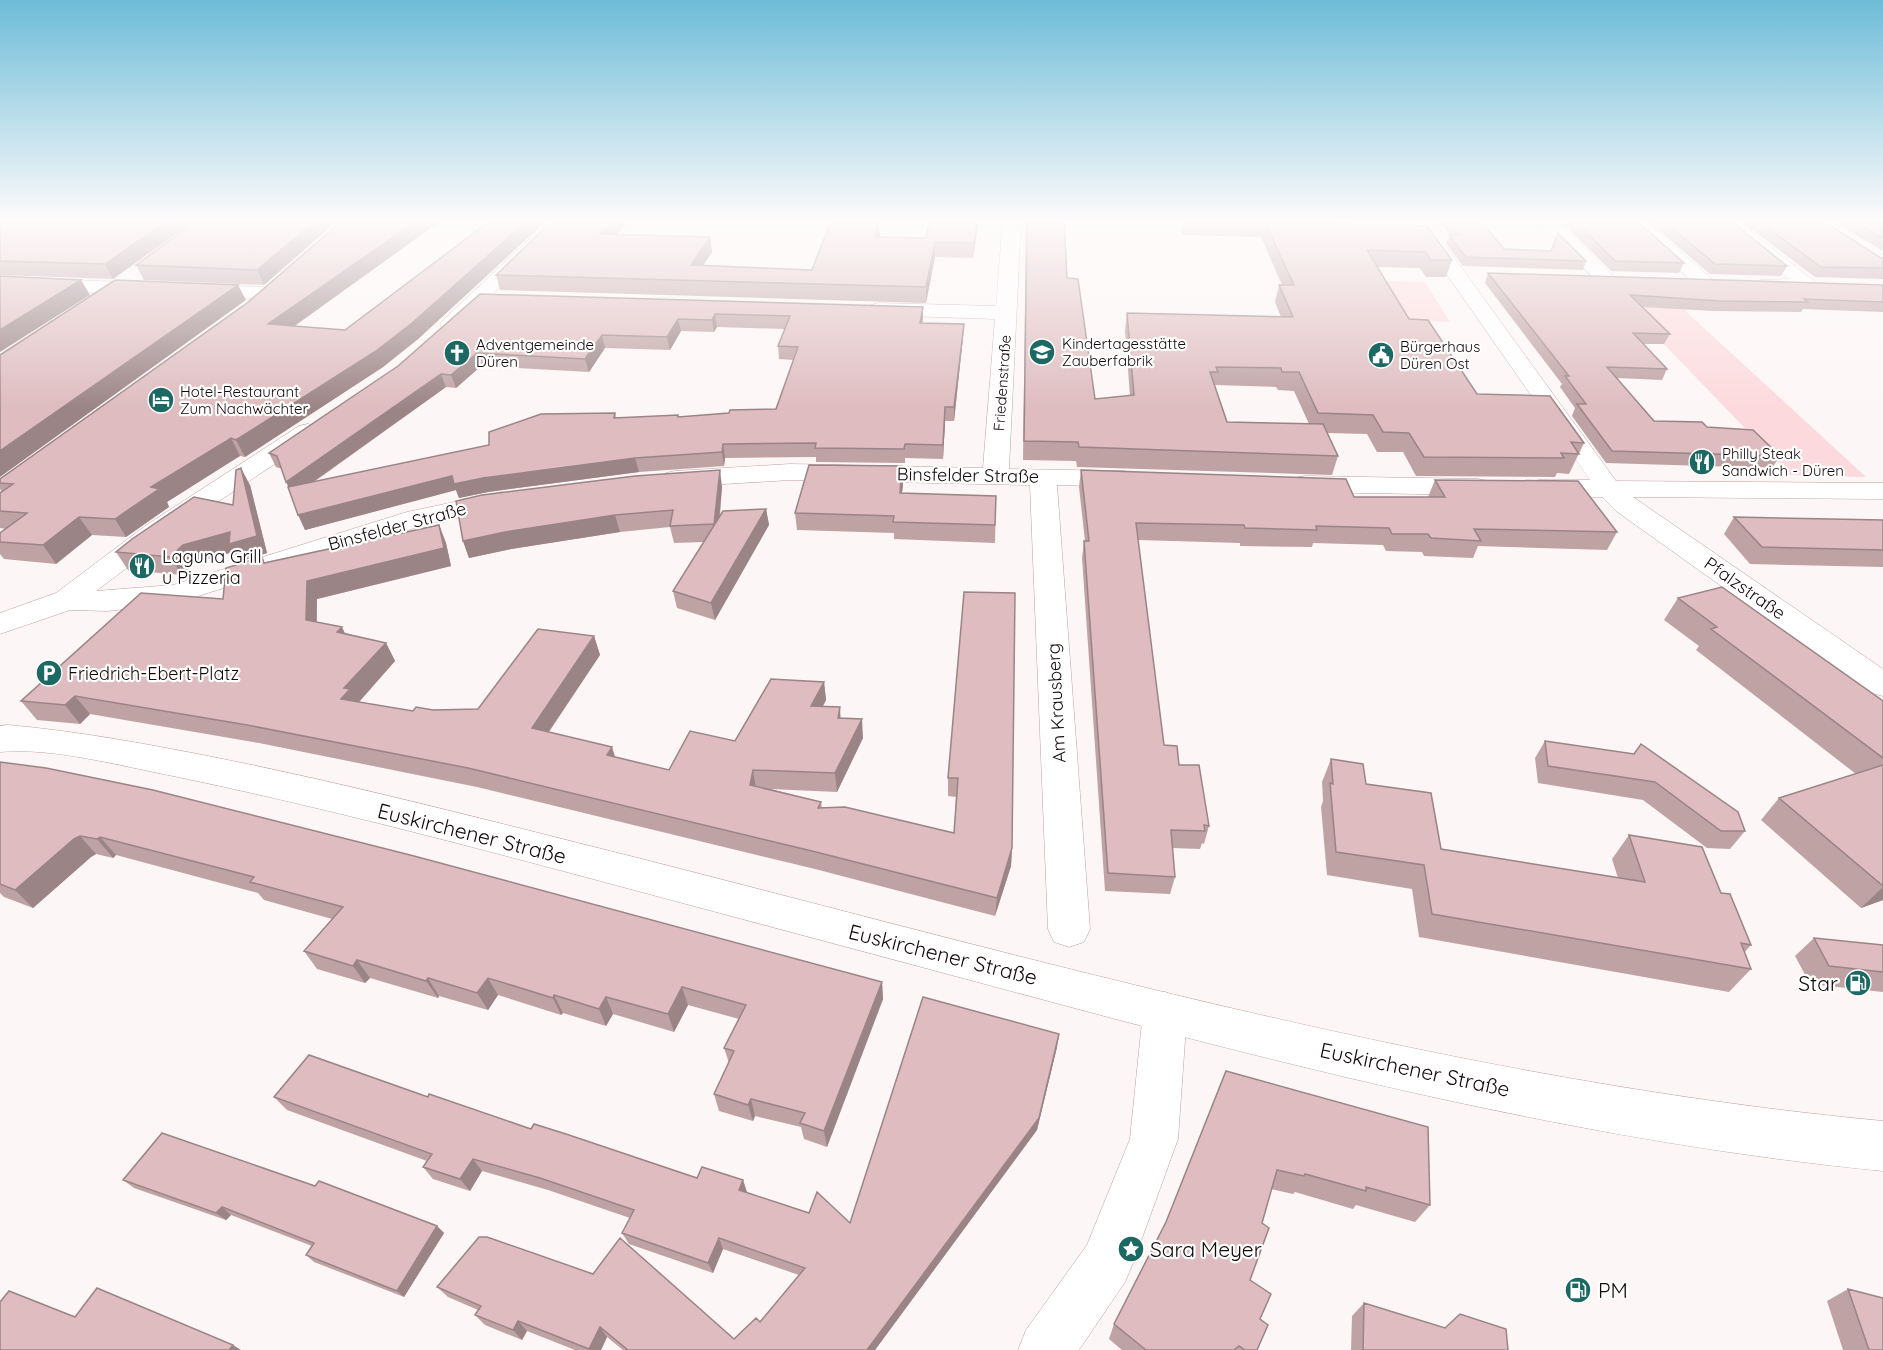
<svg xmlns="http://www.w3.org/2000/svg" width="1883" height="1350" font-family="Quicksand,sans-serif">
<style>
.green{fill:#fcd9dc}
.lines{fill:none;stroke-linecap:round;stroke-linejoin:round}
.minor-casing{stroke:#c09fa2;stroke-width:1}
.tertiary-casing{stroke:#c09fa2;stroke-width:1}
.minor{fill:#fff;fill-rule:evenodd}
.tertiary{fill:#fff;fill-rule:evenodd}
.wall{fill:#bfa2a4;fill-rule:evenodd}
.shaded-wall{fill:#9b8486}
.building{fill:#debcbf;stroke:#9b8486;stroke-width:1.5}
.labels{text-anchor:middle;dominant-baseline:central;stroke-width:4.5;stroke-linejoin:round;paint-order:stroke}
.far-poi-label{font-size:15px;fill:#13090a;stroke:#fff;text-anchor:start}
.far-street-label{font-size:15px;fill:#13090a;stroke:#fff}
.street-label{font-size:18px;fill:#13090a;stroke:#fff}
.poi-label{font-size:18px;fill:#13090a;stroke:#fff;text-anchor:start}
.near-street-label{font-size:21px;fill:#13090a;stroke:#fff}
.near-poi-label{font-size:21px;fill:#13090a;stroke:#fff;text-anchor:start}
</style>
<rect width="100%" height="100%" fill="#fdf6f6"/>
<!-- green -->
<path class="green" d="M1352 280 1425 282 1450 322 1371 319Z
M1606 284 1667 294 1866 477 1790 475Z"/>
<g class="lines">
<defs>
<path id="minor" d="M550 220H569L457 328 450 330 443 328 440 324 443 320Z
M1003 220H1021L1009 469 1124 471 1133 473 1137 479 1133 485 1124 487 1057 485 1090 929 1084 942 1069 947 1054 942 1048 929 1030 485 790 480 675 487 666 485 662 479 666 473 675 471 790 464 983 468 995 319 878 315 871 313 868 309 871 305 878 303 996 306Z
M1409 220H1427L1616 481 1883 483V499L1633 497 1883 669V696L1871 693 1616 511 1602 497 1539 496 1530 494 1526 488 1530 482 1539 480H1590Z
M1538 220H1557L1612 275 1615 279 1612 283H1598Z
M1624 220H1644L1711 278 1714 282 1711 286H1697Z
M1716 220H1736L1819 285 1816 289 1809 291 1760 288 1757 284 1760 280 1789 279Z
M0 277 147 283 154 285 157 289 154 293 147 295 0 289Z
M199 285 269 287 276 289 279 293 276 297 269 299 192 295 189 291 192 287Z
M308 424 317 426 320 431 317 436 195 517 96 591 173 585 407 512 502 492 512 494 516 500 512 506 424 525 176 603 108 611 70 610 0 634V613L56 593 145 526 299 426Z
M1305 476 1478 479 1487 481 1491 487 1487 493 1478 495 1305 492 1296 490 1292 484 1296 478Z
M1165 992 1181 998 1187 1012 1178 1139 1133 1263 1125 1282 1079 1350H1018L1026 1330 1087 1245 1130 1139 1143 1012 1149 998Z"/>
<path id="tertiary" d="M8 725C76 731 141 743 208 756 350 784 490 821 630 856 1043 961 1457 1081 1883 1121V1171C1596 1143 1315 1073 1037 998 884 957 731 916 578 875 443 839 309 804 173 776 121 766 52 747 0 752V726Z"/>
</defs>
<!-- minor casing -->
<use href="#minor" class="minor-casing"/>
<!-- tertiary casing -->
<use href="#tertiary" class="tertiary-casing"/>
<!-- minor -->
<use href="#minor" class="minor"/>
<!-- tertiary -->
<use href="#tertiary" class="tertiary"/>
</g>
<!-- wall -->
<path class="wall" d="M0 220H195L113 279 0 275Z
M338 220 264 285 144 280 136 265Z
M343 220H442L294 326 345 330 491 220H547L418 339 383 367 245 457 240 456 234 459 167 502 169 507 126 537 92 535 56 564 4 559 0 554V533L6 529 0 528V493L2 492 0 489V479L247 303Z
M553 220H630L617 234 710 237 712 252 703 266 812 270 879 237 926 238 930 220H979L973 258 935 257 926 303 500 290 496 275Z
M1026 220H1067V226H1064L1067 278 1095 399 1130 396 1125 331 1127 313 1281 317 1275 302 1279 285H1282L1261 237 1182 235 1179 220H1297L1298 223 1427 226 1452 260 1446 277H1426L1420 268 1377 267 1409 319 1477 394 1584 443 1569 474 1557 473 1555 477 1416 476 1403 452H1377L1367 434 1327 433 1338 456 1332 475 1077 467 1076 461 1023 460ZM1215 385 1276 387 1278 390 1294 391 1309 424 1227 422Z
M1439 220H1480L1504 249 1586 261 1583 270 1463 266 1446 243 1450 235Z
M1563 220H1636L1684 263 1679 273 1611 271 1562 222Z
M1647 220H1730L1787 266 1781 276 1710 274Z
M1739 220H1822L1881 258H1883V279L1815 277Z
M1830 220H1883V251Z
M1488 273 1883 285V312L1803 309 1801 312 1713 311 1642 307 1670 334 1664 344H1644L1667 369 1662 380 1617 378 1654 421 1707 427 1780 456 1772 468 1606 463 1572 416 1575 408 1560 387 1562 384 1485 283Z
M480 294 923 307 922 323 964 324 963 337 954 421H945L943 459 905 458V463L816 462V457L725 458 724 466 639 472 488 492 459 498 456 490 305 530 282 469 276 467 269 453 398 366ZM717 327 785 329 778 346 779 359 794 360 776 409 678 417 616 418 615 413 489 445 314 482 446 387 456 388 481 366 589 372 605 348 670 350 681 331 714 332Z
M1081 470 1354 497H1428L1435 480 1617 532 1607 550 1478 546 1473 558 1424 556 1422 552 1386 551 1383 545 1313 543 1312 547 1240 546V543L1138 540 1164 745 1179 765 1209 826 1204 844 1202 843 1200 849 1172 848 1175 877 1170 894 1105 891 1082 558 1084 541H1085L1079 487Z
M903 484 902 493 996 496 995 543 894 539V533L797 530 795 513Z
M250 485 267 553 239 562 233 552 194 563 182 575 128 570 116 552 233 505Z
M722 487 720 517 766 509 769 525 715 620 677 608 673 591 704 542 674 543 670 527 620 532 511 549 469 558 463 541Z
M1734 517 1883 520V567L1750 564 1724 534Z
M439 525 446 543 451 566 317 599V622L345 633 386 643 395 661 359 702 413 711 478 709 594 636 600 655 549 732 615 757 669 770 735 741 824 682 826 700 823 706 841 718 863 738 837 792 770 789 821 802 822 808 954 833 956 797 948 796V778L964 592 1012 848 1011 866 995 916 815 869 477 787 259 743 90 714 80 724 37 720 21 701 223 599 265 563Z
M1678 598 1883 701V900L1861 908 1761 820 1779 798 1856 774 1696 650 1699 646 1664 620Z
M1545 741 1634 754 1745 831 1730 849 1707 848 1643 800 1538 783 1535 758Z
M1331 759 1366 784 1441 849 1618 878 1612 859 1629 835 1721 893 1751 945 1744 953 1751 969 1729 992 1419 937 1412 889 1327 875 1321 807 1323 801 1322 782Z
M0 762 882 982 883 999 827 1147 804 1139 801 1127 755 1116 753 1121 719 1111 714 1094 729 1063 724 1048 739 1019 688 1005 674 1032 613 1014 606 1026 563 1013 561 1015 498 995 488 1010 439 996 438 998 370 978 365 983 317 969 304 951 332 919 264 900 258 893 116 855 113 858 96 854 91 857 33 908 4 897 0 893Z
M1814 938 1883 945V992L1810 984 1795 956Z
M1057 1047 1037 1130 875 1350H623L607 1337 601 1350H575L527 1331 522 1340 485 1325 475 1315 478 1310 448 1297 437 1287 734 1339 760 1322 799 1275 723 1249 713 1273 629 1244 622 1233 630 1218 548 1190 482 1171 470 1191 433 1179 423 1167 427 1161 287 1110 274 1097H428L531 1129 697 1178 743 1180 747 1193 809 1213 850 1223Z
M1226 1071 1430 1205 1415 1222 1356 1205 1353 1209 1295 1192 1293 1194 1271 1189 1262 1223 1250 1280 1260 1319 1257 1350H1122L1109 1339 1114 1324 1166 1222Z
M123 1180 315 1186 437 1226 444 1233 404 1297 314 1262 306 1255 312 1246 231 1215 226 1220 134 1188Z
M1848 1289 1883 1350H1843L1827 1301Z
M1364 1303 1508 1350H1351L1352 1316Z"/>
<!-- shaded-wall -->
<path class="shaded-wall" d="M168 220H195L113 279 105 264Z
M316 220H338L264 285 257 270Z
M418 220H442L275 340 268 324Z
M528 220H547L418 339 383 367 245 457 236 440Z
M614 220H630L604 248 600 234Z
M977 220H979L973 258 974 243Z
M879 222 880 236 875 251V237Z
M710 237 712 252 693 280 691 265Z
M935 242V257L926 303V287Z
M81 280 90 295 0 352V330Z
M238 285 246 300 0 477V451Z
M923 307V319L920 335V323Z
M715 314 717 327 714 332 712 320Z
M678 319 681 331 670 350 667 337Z
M964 324 963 337 954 421V407Z
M602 335 605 348 589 372 585 359Z
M477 353 481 366 456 388 451 375Z
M441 374 446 387 293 496 286 482Z
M945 407V421L943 459V445Z
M231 438 240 456 167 502 169 507 126 537 115 519 151 487Z
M723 444 725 458 724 466 722 452Z
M635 458 639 472 488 492 459 498 456 490 305 530 298 515 452 476 483 478Z
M902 466 903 484 900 510V493Z
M241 468 250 485 267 553 239 562 233 552 194 563 182 575 170 557 183 545 230 532Z
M720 470 722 487 717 541 714 524Z
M766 509 769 525 715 620 711 603Z
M615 515 620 532 511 549 469 558 463 541 505 532Z
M79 517 92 535 56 564 43 545Z
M439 525 446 543 451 566 317 599 316 639 306 620 307 581Z
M342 627 351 646 337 632Z
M594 636 600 655 539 746 532 728Z
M386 643 395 661 358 703 341 699 344 688Z
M824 682 826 700 813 724 811 706Z
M75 696 90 714 80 724 65 705Z
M840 707 841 726 838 718Z
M862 719 863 738 837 792 835 773Z
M612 747 618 766 607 755Z
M753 770 756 789 750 785Z
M80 836 96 854 91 857 33 908 15 890 74 839Z
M100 837 116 855 113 858 97 839Z
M1012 848 1011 866 995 916 997 898Z
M1883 887V900L1861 908Z
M357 960 370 978 365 983 353 966Z
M428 978 439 996 438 998 426 981Z
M488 978 498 995 488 1010 477 993Z
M882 982 883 999 827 1147 824 1131Z
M682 987 688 1005 674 1032 668 1014Z
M554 995 563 1013 561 1015 553 998Z
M606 997 613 1014 606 1026 599 1009Z
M1059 1034 1057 1047 1037 1130 875 1350H867Z
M751 1099 755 1116 753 1121 748 1105Z
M473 1159 482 1171 470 1191 460 1179Z
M743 1180 747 1192 743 1202 739 1190Z
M222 1207 231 1215 226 1220 216 1213Z
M437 1226 444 1233 404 1297 397 1291Z
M719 1238 723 1249 713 1273 708 1263Z
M518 1321 527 1331 522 1340 513 1330Z
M600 1327 607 1337 601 1350H590L589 1349Z
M233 1345 241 1350H229Z"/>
<!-- building -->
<path class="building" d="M0 220H168L105 264 0 261Z
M197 220H316L257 270 136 265Z
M343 220H418L268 324 345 330 491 220H528L412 323 376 351 236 440 231 438 225 442 151 487 159 489 115 519 79 517 43 545 0 542V533L27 513 0 511V493L13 484 0 483V479L247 303Z
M553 220H614L600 234 710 237 691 265 812 270 831 221 879 222 875 237 926 238 930 220H977L974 243 935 242 926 287 496 275Z
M1027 220H1064L1067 278 1078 279 1095 399 1134 395 1127 313 1293 317 1279 285H1294L1264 221 1220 220H1297L1298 223 1427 226 1452 260H1431L1425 252 1367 250 1409 319 1428 320 1477 394 1550 396 1584 443 1571 442 1579 454 1561 453 1564 458 1424 457 1409 433 1383 432 1373 415 1318 413 1299 372H1282L1281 368 1216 367 1218 372H1210L1227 422 1323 424 1338 456 1079 447 1078 442 1024 441Z
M1447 220H1480L1504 249 1551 251 1558 233 1586 261 1466 257 1449 235H1459Z
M1574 220H1636L1684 263 1615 261Z
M1662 220H1730L1787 266 1715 264Z
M1757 220H1822L1881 258H1883V268L1821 267Z
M1852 220H1883V238Z
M1488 273 1883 285V302L1804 299 1808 302 1719 301 1630 295 1670 334 1633 333 1667 369 1607 367 1654 421 1702 422 1707 427 1753 430 1780 456 1612 451 1577 404H1586L1565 376H1569Z
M0 276 81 280 0 330Z
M115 280 238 285 0 451V355Z
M480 294 923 307 920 323 964 324 954 407H945L943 445 905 444 904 449 815 448 816 443 723 444 722 452 635 458 483 478 454 484 452 476 298 515 288 487 489 445V432L541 414 615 413 614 418 678 415V417L729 413 730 410 776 409 798 347 778 346 790 316 715 314 712 320 678 319 667 337 602 335 585 359 477 353 451 375 441 374 286 482 277 456 269 453 398 366Z
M809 465 902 466 900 493 996 496 995 525 893 522 894 516 795 513Z
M241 468 257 536 229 544 230 532 183 545 170 557 116 552 132 539 194 497 233 505 236 470Z
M720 470 714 524 670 526 673 510 615 515 505 532 463 541 456 501 482 495 635 476Z
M1081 470 1346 479 1354 497H1445L1435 480 1578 481 1617 532 1474 529 1481 541 1431 538 1428 534H1392L1389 528 1316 526 1317 530 1245 528 1244 525 1136 523 1164 745 1177 746 1179 765H1199L1209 826 1204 825 1205 831 1171 830 1175 877 1108 873 1084 541H1089Z
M766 509 711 603 673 591 723 511Z
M1734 517 1883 520V550L1762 547Z
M439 525 444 548 307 581 306 620 342 627 337 632 386 643 344 688 350 689 341 699 413 711 416 707 433 710 478 709 538 629 594 636 532 728 612 747 607 755 669 770 690 731 735 741 771 679 824 682 811 706 840 707 838 718 862 719 835 773 753 770 750 785 821 802 818 808 845 807 954 833 958 778H948L964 592 1015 593 1012 848 997 898 812 851 468 768 247 725 75 696 65 705 21 701 141 593 223 599 226 568 262 557 264 563Z
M1722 587 1883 701V758L1711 629 1717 627 1678 598Z
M1545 741 1634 754 1641 744 1738 812 1745 831H1721L1655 782 1548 766Z
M1331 759 1363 764 1366 784 1431 793 1441 849 1645 882 1629 835 1702 847 1721 893 1730 894 1751 945 1741 943 1751 969 1432 914 1424 865 1336 852 1330 783 1333 784Z
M0 762 46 768 153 790 414 856 882 982 824 1131 800 1123 805 1113 751 1099 748 1105 714 1094 734 1051 724 1048 746 1005 682 987 668 1014 606 997 599 1009 554 995 553 998 488 978 477 993 428 978 426 981 357 960 353 966 304 951 343 907 250 882 254 877 100 837 97 839 80 836 74 839 15 890 0 884Z
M1883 765V886L1779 798Z
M1814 938 1883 945V972L1829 966Z
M923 997 1059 1034 1039 1118 867 1350H628L600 1327 589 1349 518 1321 513 1330 475 1315 481 1306 437 1287 479 1237H487L593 1274 620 1238 734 1339 756 1318 760 1322 805 1268 719 1238 708 1263 622 1233 634 1210 540 1178 473 1159 460 1179 423 1167 432 1154 274 1097 309 1055 428 1097 429 1094 531 1129 534 1124 566 1134 697 1178 702 1167 743 1180 739 1190 809 1213 817 1192 850 1223Z
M1226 1071 1428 1127 1430 1205 1366 1187V1191L1305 1174 1304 1176 1277 1170 1262 1223 1269 1228 1250 1280 1271 1294 1260 1319 1268 1325 1257 1350H1245L1239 1346 1234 1350H1146L1114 1324 1166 1222Z
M162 1133 315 1186 319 1181 437 1226 397 1291 306 1255 314 1243 222 1207 216 1213 123 1180Z
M97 1288 233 1345 229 1350H0V1302L9 1291 75 1317Z
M1848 1289 1883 1298V1350H1869Z
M1364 1303 1445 1328 1460 1314 1506 1329 1508 1350H1363Z"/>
<!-- sky -->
<linearGradient id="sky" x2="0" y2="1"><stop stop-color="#6dbcd8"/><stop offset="0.54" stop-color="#fefbfb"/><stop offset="1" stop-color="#fefbfb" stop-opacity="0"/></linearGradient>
<rect width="1883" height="409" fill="url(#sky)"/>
<!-- icons -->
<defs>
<symbol id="school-disc" viewBox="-11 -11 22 22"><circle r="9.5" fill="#1c6863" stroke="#fff"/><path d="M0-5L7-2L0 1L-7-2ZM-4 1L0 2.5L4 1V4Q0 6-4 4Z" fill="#fff"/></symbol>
<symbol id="church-disc" viewBox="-11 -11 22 22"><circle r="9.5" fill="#1c6863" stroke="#fff"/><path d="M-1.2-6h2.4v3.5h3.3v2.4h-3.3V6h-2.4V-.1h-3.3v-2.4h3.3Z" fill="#fff"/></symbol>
<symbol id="civic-disc" viewBox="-11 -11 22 22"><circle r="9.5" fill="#1c6863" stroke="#fff"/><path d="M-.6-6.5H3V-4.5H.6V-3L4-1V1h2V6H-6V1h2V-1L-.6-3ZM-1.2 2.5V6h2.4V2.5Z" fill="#fff"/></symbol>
<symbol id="hotel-disc" viewBox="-11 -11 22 22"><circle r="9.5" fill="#1c6863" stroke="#fff"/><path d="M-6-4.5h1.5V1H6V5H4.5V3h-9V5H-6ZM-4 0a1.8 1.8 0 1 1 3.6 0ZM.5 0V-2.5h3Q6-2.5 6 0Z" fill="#fff"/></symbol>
<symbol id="restaurant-disc" viewBox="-11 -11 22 22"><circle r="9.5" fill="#1c6863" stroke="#fff"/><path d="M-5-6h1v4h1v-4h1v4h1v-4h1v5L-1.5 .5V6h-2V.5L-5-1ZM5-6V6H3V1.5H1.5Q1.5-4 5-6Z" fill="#fff"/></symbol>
<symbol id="parking-disc" viewBox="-11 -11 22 22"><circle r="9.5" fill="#1c6863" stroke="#fff"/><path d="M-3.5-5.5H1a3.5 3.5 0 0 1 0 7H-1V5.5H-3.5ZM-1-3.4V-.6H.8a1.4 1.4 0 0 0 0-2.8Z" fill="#fff"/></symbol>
<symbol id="fuel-disc" viewBox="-11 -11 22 22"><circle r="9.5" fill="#1c6863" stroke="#fff"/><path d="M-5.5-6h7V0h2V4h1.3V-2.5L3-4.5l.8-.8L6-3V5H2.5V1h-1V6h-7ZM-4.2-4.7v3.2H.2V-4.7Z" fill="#fff"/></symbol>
<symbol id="sight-disc" viewBox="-11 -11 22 22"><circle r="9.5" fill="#1c6863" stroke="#fff"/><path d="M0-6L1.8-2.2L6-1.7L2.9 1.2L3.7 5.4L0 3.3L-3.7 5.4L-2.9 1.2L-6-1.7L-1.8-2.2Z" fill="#fff"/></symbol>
</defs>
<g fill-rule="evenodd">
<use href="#school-disc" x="1027" y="337" width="30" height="30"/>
<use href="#church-disc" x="442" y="338" width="30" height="30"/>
<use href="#civic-disc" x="1366" y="340" width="30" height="30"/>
<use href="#hotel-disc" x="146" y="385" width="30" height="30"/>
<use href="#restaurant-disc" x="1687" y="447" width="30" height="30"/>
<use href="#restaurant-disc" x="127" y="551" width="30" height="30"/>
<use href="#parking-disc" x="34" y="658" width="30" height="30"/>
<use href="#fuel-disc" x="1843" y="968" width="30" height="30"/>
<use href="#sight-disc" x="1116" y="1234" width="30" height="30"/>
<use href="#fuel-disc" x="1563" y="1275" width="30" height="30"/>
</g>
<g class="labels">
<!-- far-poi labels -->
<g class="far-poi-label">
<text x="1062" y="343">Kindertagesstätte<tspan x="1062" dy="17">Zauberfabrik</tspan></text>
<text x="476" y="344">Adventgemeinde<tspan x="476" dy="17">Düren</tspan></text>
<text x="1400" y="346">Bürgerhaus<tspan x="1400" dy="17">Düren Ost</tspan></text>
<text x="180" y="391">Hotel-Restaurant<tspan x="180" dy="17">Zum Nachwächter</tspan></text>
<text x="1722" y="453">Philly Steak<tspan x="1722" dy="17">Sandwich - Düren</tspan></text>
</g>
<!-- far-street labels -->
<g class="far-street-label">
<text transform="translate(1002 383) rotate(-86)">Friedenstraße</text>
</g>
<!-- street labels -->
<g class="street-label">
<text transform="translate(968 475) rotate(1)">Binsfelder Straße</text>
<text transform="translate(397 526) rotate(-15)">Binsfelder Straße</text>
<text transform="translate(1745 588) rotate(35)">Pfalzstraße</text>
<text transform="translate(1056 703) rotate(-93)">Am Krausberg</text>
</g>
<!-- poi labels -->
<g class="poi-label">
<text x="162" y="556">Laguna Grill<tspan x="162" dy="21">u Pizzeria</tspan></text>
<text x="68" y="673">Friedrich-Ebert-Platz</text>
</g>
<!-- near-street labels -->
<g class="near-street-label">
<text transform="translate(472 833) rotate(14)">Euskirchener Straße</text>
<text transform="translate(943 954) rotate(14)">Euskirchener Straße</text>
<text transform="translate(1415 1069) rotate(12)">Euskirchener Straße</text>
</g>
<!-- near-poi labels -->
<g class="near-poi-label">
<text x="1838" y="983" text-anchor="end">Star</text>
<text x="1150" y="1249">Sara Meyer</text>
<text x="1598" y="1290">PM</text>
</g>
</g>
</svg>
